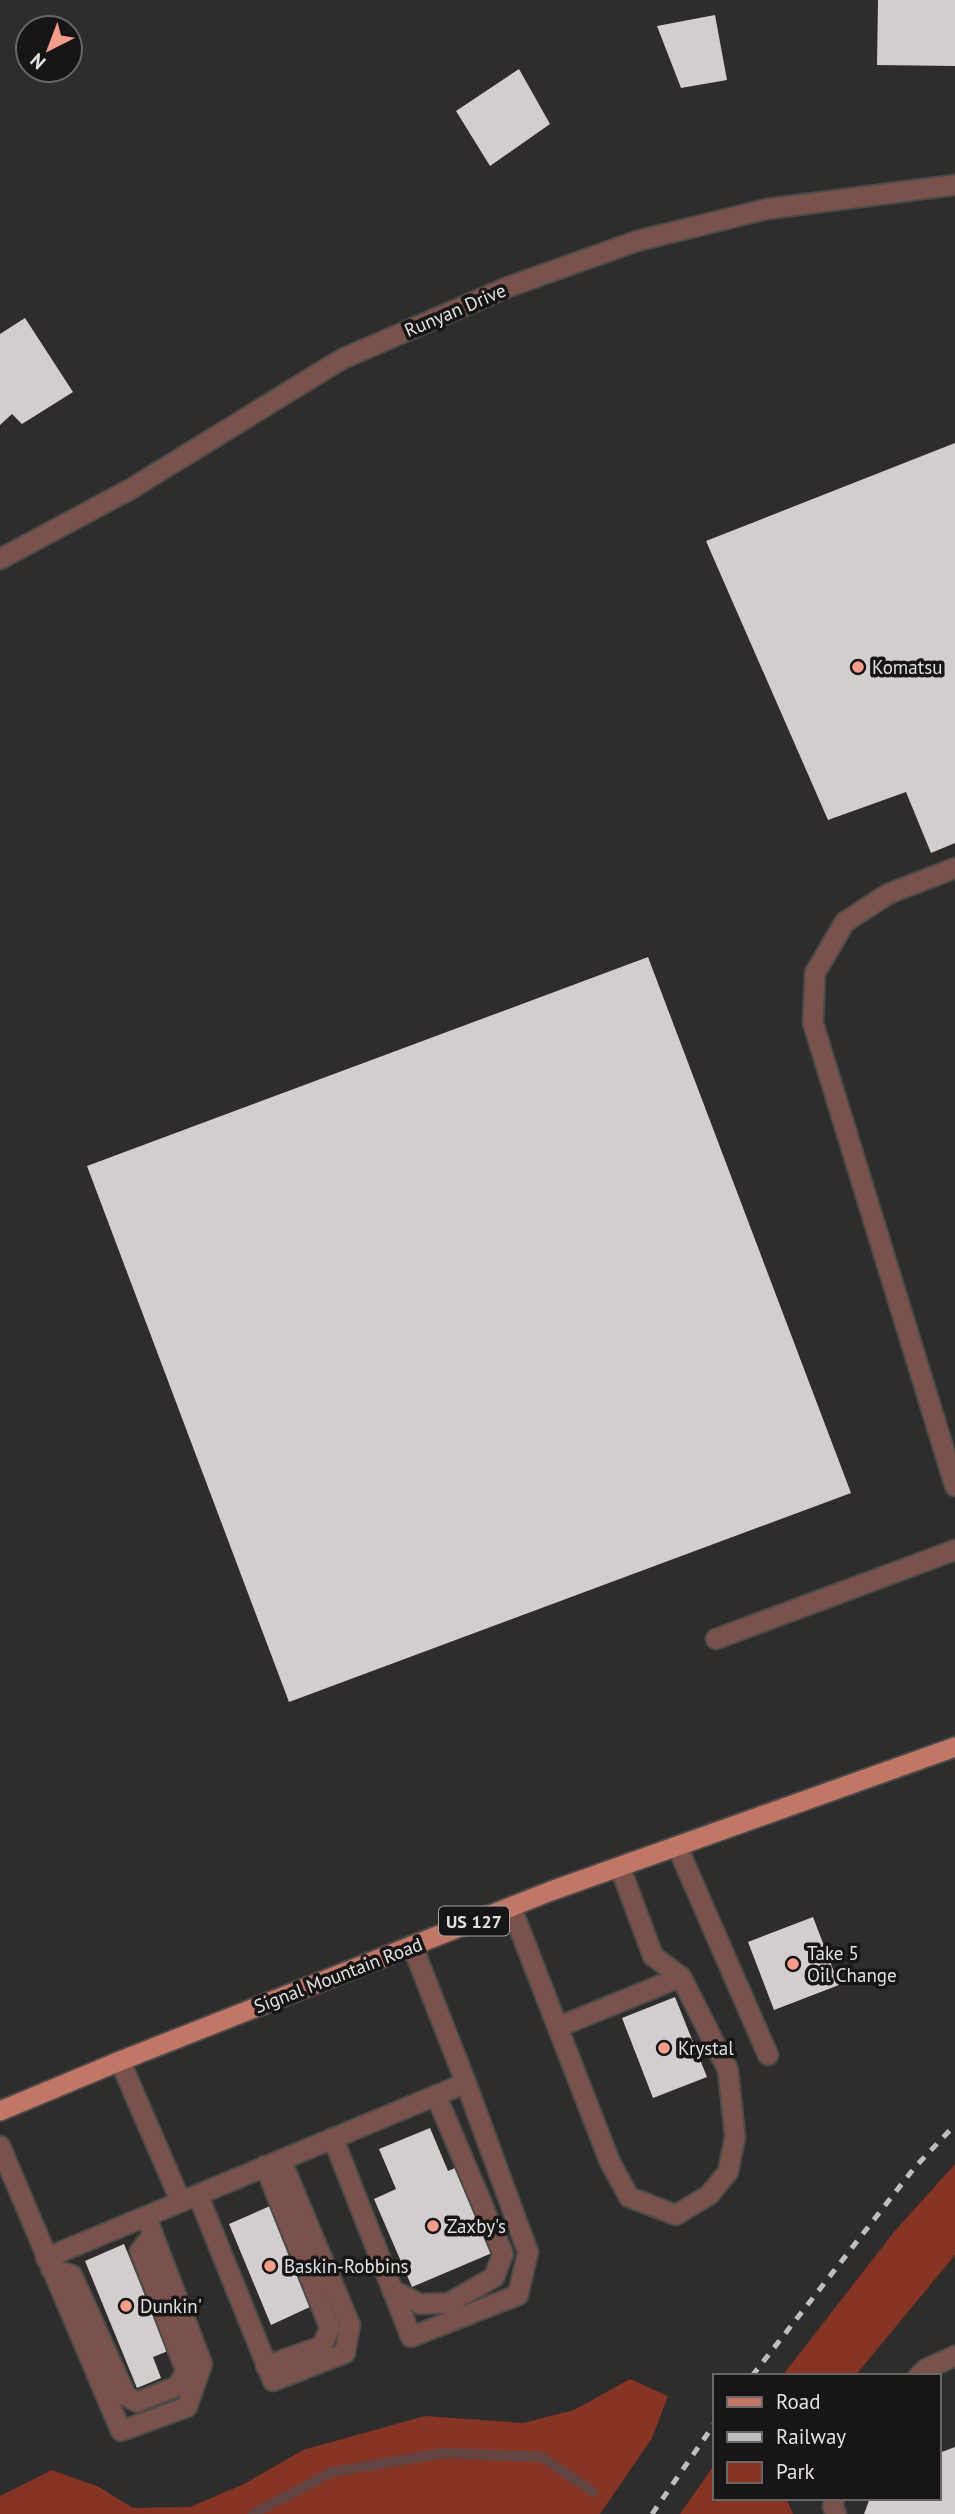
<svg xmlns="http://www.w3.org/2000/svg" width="955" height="2514" font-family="'PT Sans',sans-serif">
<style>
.green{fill:#863424}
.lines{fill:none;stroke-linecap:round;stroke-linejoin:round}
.stream{stroke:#624543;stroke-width:10}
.building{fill:#d2cecd}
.service-casing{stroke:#4c4a49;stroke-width:23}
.minor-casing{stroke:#4c4a49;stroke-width:23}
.primary-casing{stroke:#4c4a49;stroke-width:23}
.service{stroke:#79534b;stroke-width:19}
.minor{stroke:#79534b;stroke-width:19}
.primary{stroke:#c27666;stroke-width:19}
.rail{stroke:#c0bebd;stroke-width:5;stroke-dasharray:9 9;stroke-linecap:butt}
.poi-dot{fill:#f49d8b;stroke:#171515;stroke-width:2.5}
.labels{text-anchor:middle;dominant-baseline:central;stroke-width:7;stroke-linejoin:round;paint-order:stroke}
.shield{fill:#171515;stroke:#a6a4a3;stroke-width:2}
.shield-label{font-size:18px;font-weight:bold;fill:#e3e1e0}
.street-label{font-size:19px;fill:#e3e1e0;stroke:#171515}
.poi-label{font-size:19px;fill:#e3e1e0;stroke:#171515;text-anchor:start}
</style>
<rect width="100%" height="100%" fill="#2f2d2c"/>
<!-- green -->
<path class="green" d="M955 2164V2255L855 2376H782L894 2232Z
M630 2379 668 2396 652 2438 600 2514H0V2496L52 2470 99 2487 133 2508 190 2507 244 2484 303 2450 425 2416 523 2423 574 2410Z
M715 2464V2498H786L793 2514H680Z"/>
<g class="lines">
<!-- stream -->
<path class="stream" d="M253 2514 332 2472 444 2453 542 2457 593 2492"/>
</g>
<!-- building -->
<path class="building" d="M878 0H955V66L877 65Z
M715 15 727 80 681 88 657 26Z
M519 69 550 124 490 166 456 111Z
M25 318 73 392 22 424 12 414 0 425V334Z
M955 443V843L931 853 906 792 828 820 706 541Z
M648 957 851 1493 289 1702 87 1166Z
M813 1917 839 1985 774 2010 748 1942Z
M675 1997 707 2077 653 2098 622 2018Z
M430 2128 448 2171 455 2168 492 2253 412 2287 374 2199 396 2189 379 2149Z
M270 2206 310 2307 271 2325 229 2224Z
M124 2244 168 2351 153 2357 161 2378 137 2388 85 2261Z
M955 2447V2514H864L870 2498H939V2453Z"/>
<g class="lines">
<defs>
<path id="service" d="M955 868 888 894 845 922 815 973 813 1023 955 1486
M716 1639 955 1550
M677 1846 768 2055
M511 1907 610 2162 629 2197 676 2215 709 2195 728 2172 735 2137 728 2070 681 1977 653 1956 620 1867
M558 2027 681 1977
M120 2061 181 2202
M333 2138 411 2337 518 2295 528 2252 466 2083
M0 2146 121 2431 187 2407 202 2364 146 2216
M265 2166 330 2328 322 2346 266 2366
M198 2195 273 2381 345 2353 350 2325 281 2160
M46 2258 466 2083 412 1945
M51 2269 72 2275 126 2396 137 2402 178 2386 186 2371 140 2251 153 2235
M392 2290 420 2304 449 2303 494 2277 503 2254 436 2095
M919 2376 926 2369 955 2356
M834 2498 833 2507 836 2514"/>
<path id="minor" d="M0 559 129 490 342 359 508 287 637 241 767 209 955 185"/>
<path id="primary" d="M0 2111 120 2061 551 1891 955 1747"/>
</defs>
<!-- service casing -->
<use href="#service" class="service-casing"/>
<!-- minor casing -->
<use href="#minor" class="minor-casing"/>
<!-- primary casing -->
<use href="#primary" class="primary-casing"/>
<!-- service -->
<use href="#service" class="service"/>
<!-- minor -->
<use href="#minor" class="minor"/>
<!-- primary -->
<use href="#primary" class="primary"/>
<!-- rail -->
<path class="rail" d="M752 2376 915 2167 955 2125
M652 2514 715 2423"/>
</g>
<!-- markers -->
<g class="poi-dot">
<circle cx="858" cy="667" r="7"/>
<circle cx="793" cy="1964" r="7"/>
<circle cx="664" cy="2048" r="7"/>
<circle cx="433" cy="2226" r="7"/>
<circle cx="270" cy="2266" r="7"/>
<circle cx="126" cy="2306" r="7"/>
</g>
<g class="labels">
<!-- shield labels -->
<rect class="shield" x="439" y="1906.5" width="70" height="29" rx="5"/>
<g class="shield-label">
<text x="474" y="1921">US 127</text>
</g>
<!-- street labels -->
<g class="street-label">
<text transform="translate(455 310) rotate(-23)">Runyan Drive</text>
<text transform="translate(338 1975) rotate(-21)">Signal Mountain Road</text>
</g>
<!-- poi labels -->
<g class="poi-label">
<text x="872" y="667">Komatsu</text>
<text x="807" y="1953">Take 5<tspan x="807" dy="22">Oil Change</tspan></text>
<text x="678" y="2048">Krystal</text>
<text x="447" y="2226">Zaxby's</text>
<text x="284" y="2266">Baskin-Robbins</text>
<text x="140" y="2306">Dunkin'</text>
</g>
</g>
<!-- legend -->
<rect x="713" y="2374" width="228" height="126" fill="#171515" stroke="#696766" stroke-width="2"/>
<rect x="727" y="2397" width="35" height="10" fill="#c27666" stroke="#696766" stroke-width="2"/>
<text x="776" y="2409" font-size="21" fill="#e3e1e0">Road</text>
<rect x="727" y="2432" width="35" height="10" fill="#c0bebd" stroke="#696766" stroke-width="2"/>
<text x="776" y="2444" font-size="21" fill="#e3e1e0">Railway</text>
<rect x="727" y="2462" width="35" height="21" fill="#863424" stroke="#696766" stroke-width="2"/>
<text x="776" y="2479" font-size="21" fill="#e3e1e0">Park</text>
<!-- north arrow -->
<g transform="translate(49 49) rotate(222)"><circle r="33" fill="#171515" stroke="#696766" stroke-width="2"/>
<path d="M0-5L12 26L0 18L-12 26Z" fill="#f49d8b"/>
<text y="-10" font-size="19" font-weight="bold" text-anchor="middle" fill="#e3e1e0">N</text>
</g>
</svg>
